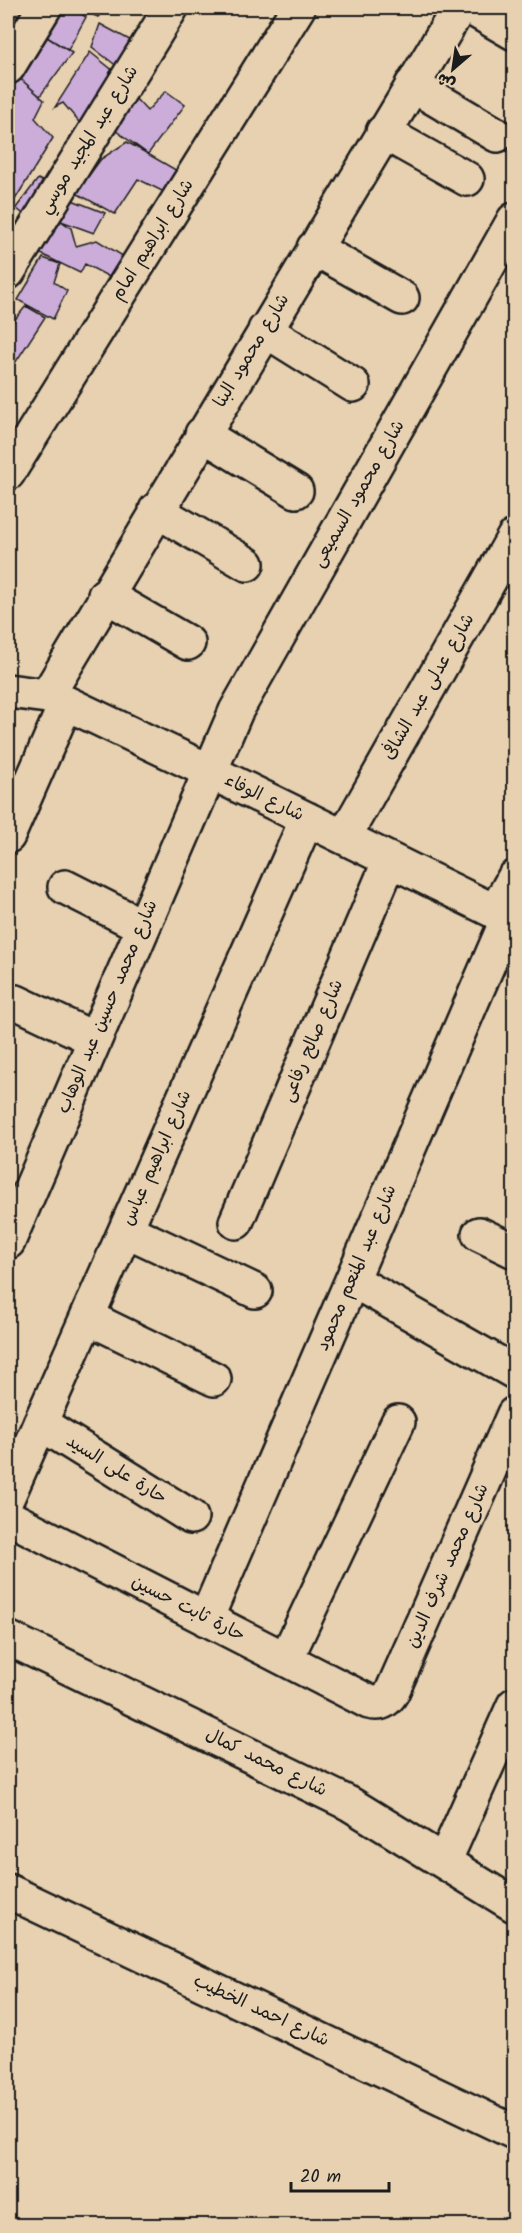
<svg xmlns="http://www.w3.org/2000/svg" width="522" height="2233" font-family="Kalam,'Playpen Sans Arabic',sans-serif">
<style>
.building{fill:#ccadda;stroke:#1c1c1c;stroke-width:1.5}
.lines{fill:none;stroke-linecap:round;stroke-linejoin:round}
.minor-casing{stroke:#1c1c1c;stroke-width:38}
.minor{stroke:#e7d1b1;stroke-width:33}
.labels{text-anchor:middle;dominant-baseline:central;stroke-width:5;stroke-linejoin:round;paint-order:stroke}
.street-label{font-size:18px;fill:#1c1c1c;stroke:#e7d1b1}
</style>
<rect width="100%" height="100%" fill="#e7d1b1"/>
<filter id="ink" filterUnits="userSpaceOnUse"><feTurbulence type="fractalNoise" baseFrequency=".0167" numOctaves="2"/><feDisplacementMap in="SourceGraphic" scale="12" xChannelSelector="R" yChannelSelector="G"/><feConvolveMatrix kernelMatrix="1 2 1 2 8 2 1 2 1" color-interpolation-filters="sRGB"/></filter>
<g filter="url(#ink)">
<!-- building -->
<path class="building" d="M8 8H31L20 22 8 15Z
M52 8H72L86 17 68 50 39 32Z
M78 8H105L98 17Z
M100 24 139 45 122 70 92 47Z
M39 32 72 53 40 96 15 74Z
M90 52 115 72 83 127 63 103 55 107Z
M15 74 44 100 35 118 53 138 11 206 8 205V86Z
M166 91 185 105 148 154 112 128 134 97 147 111Z
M127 142 181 173 172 196 138 179 115 214 76 193 101 159Z
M38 179 48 184 28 218 16 208Z
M72 200 105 213 94 233 61 221Z
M61 221 71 228 76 246 97 240 126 258 115 280 85 264 80 273 39 253Z
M43 258 60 264 54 282 67 291 53 319 18 300Z
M26 306 45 317 8 374V328Z"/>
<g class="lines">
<defs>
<path id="minor" d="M471 8 514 33
M8 67 44 8
M412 85 497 135
M383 132 467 179
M314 248 402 298
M8 272 171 8
M265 330 353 385
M202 434 296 491
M8 473 298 8
M156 510 247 564
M105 595 188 643
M8 691 47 696 66 703 209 771 514 921
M47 696 459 8
M8 836 66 703
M344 837 514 537
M65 887 142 926
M495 912 514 878
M16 1002 94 1039
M236 1222 390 860
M126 1230 255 1291
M479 1234 514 1251
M8 1242 236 711 514 220
M352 1280 514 1372
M87 1317 214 1379
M40 1423 191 1517
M8 1496 307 819
M8 1517 369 1702C380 1705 386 1702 392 1692L514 1414
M206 1619 508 918
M8 1638 350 1804 514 1905
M286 1659 398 1422
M444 1862 514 1705
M8 1891 514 2132"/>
</defs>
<!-- minor casing -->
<use href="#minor" class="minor-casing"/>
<!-- minor -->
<use href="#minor" class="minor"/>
</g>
</g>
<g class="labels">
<!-- street labels -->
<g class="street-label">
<text transform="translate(89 140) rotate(-58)">شارع عبد المجيد موسي</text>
<text transform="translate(153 240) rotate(-58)">شارع ابراهيم امام</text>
<text transform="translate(252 351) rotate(-59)">شارع محمود البنا</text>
<text transform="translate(359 494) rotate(-60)">شارع محمود السميعى</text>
<text transform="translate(429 687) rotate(-60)">شارع عدلى عبد الشافى</text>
<text transform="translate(264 798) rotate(26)">شارع الوفاء</text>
<text transform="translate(108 1007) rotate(-67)">شارع محمد حسين عبد الوهاب</text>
<text transform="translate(313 1041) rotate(-67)">شارع صالح رفاعى</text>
<text transform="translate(157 1158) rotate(-66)">شارع ابراهيم عباس</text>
<text transform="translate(357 1268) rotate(-67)">شارع عبد المنعم محمود</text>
<text transform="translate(116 1470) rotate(32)">حارة على السيد</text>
<text transform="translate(448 1566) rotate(-66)">شارع محمد شرف الدين</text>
<text transform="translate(188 1609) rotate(27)">حارة ثابت حسين</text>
<text transform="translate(266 1763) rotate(26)">شارع محمد كمال</text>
<text transform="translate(261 2011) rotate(25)">شارع احمد الخطيب</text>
</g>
</g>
<!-- margin -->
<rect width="522" height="2233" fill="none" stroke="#e7d1b1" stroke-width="30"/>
<rect x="15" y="15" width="492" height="2203" fill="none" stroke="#1c1c1c" stroke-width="2" filter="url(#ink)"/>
<!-- north arrow -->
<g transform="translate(453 69) rotate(209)" stroke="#e7d1b1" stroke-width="4.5" paint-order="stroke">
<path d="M0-4.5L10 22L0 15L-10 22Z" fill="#1c1c1c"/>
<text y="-9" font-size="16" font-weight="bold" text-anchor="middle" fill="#1c1c1c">ش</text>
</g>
<!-- scale -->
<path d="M291 2182v9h98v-9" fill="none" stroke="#1c1c1c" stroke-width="3"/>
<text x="300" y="2182" font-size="18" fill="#1c1c1c" stroke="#e7d1b1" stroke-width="4.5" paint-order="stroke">20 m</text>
</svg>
